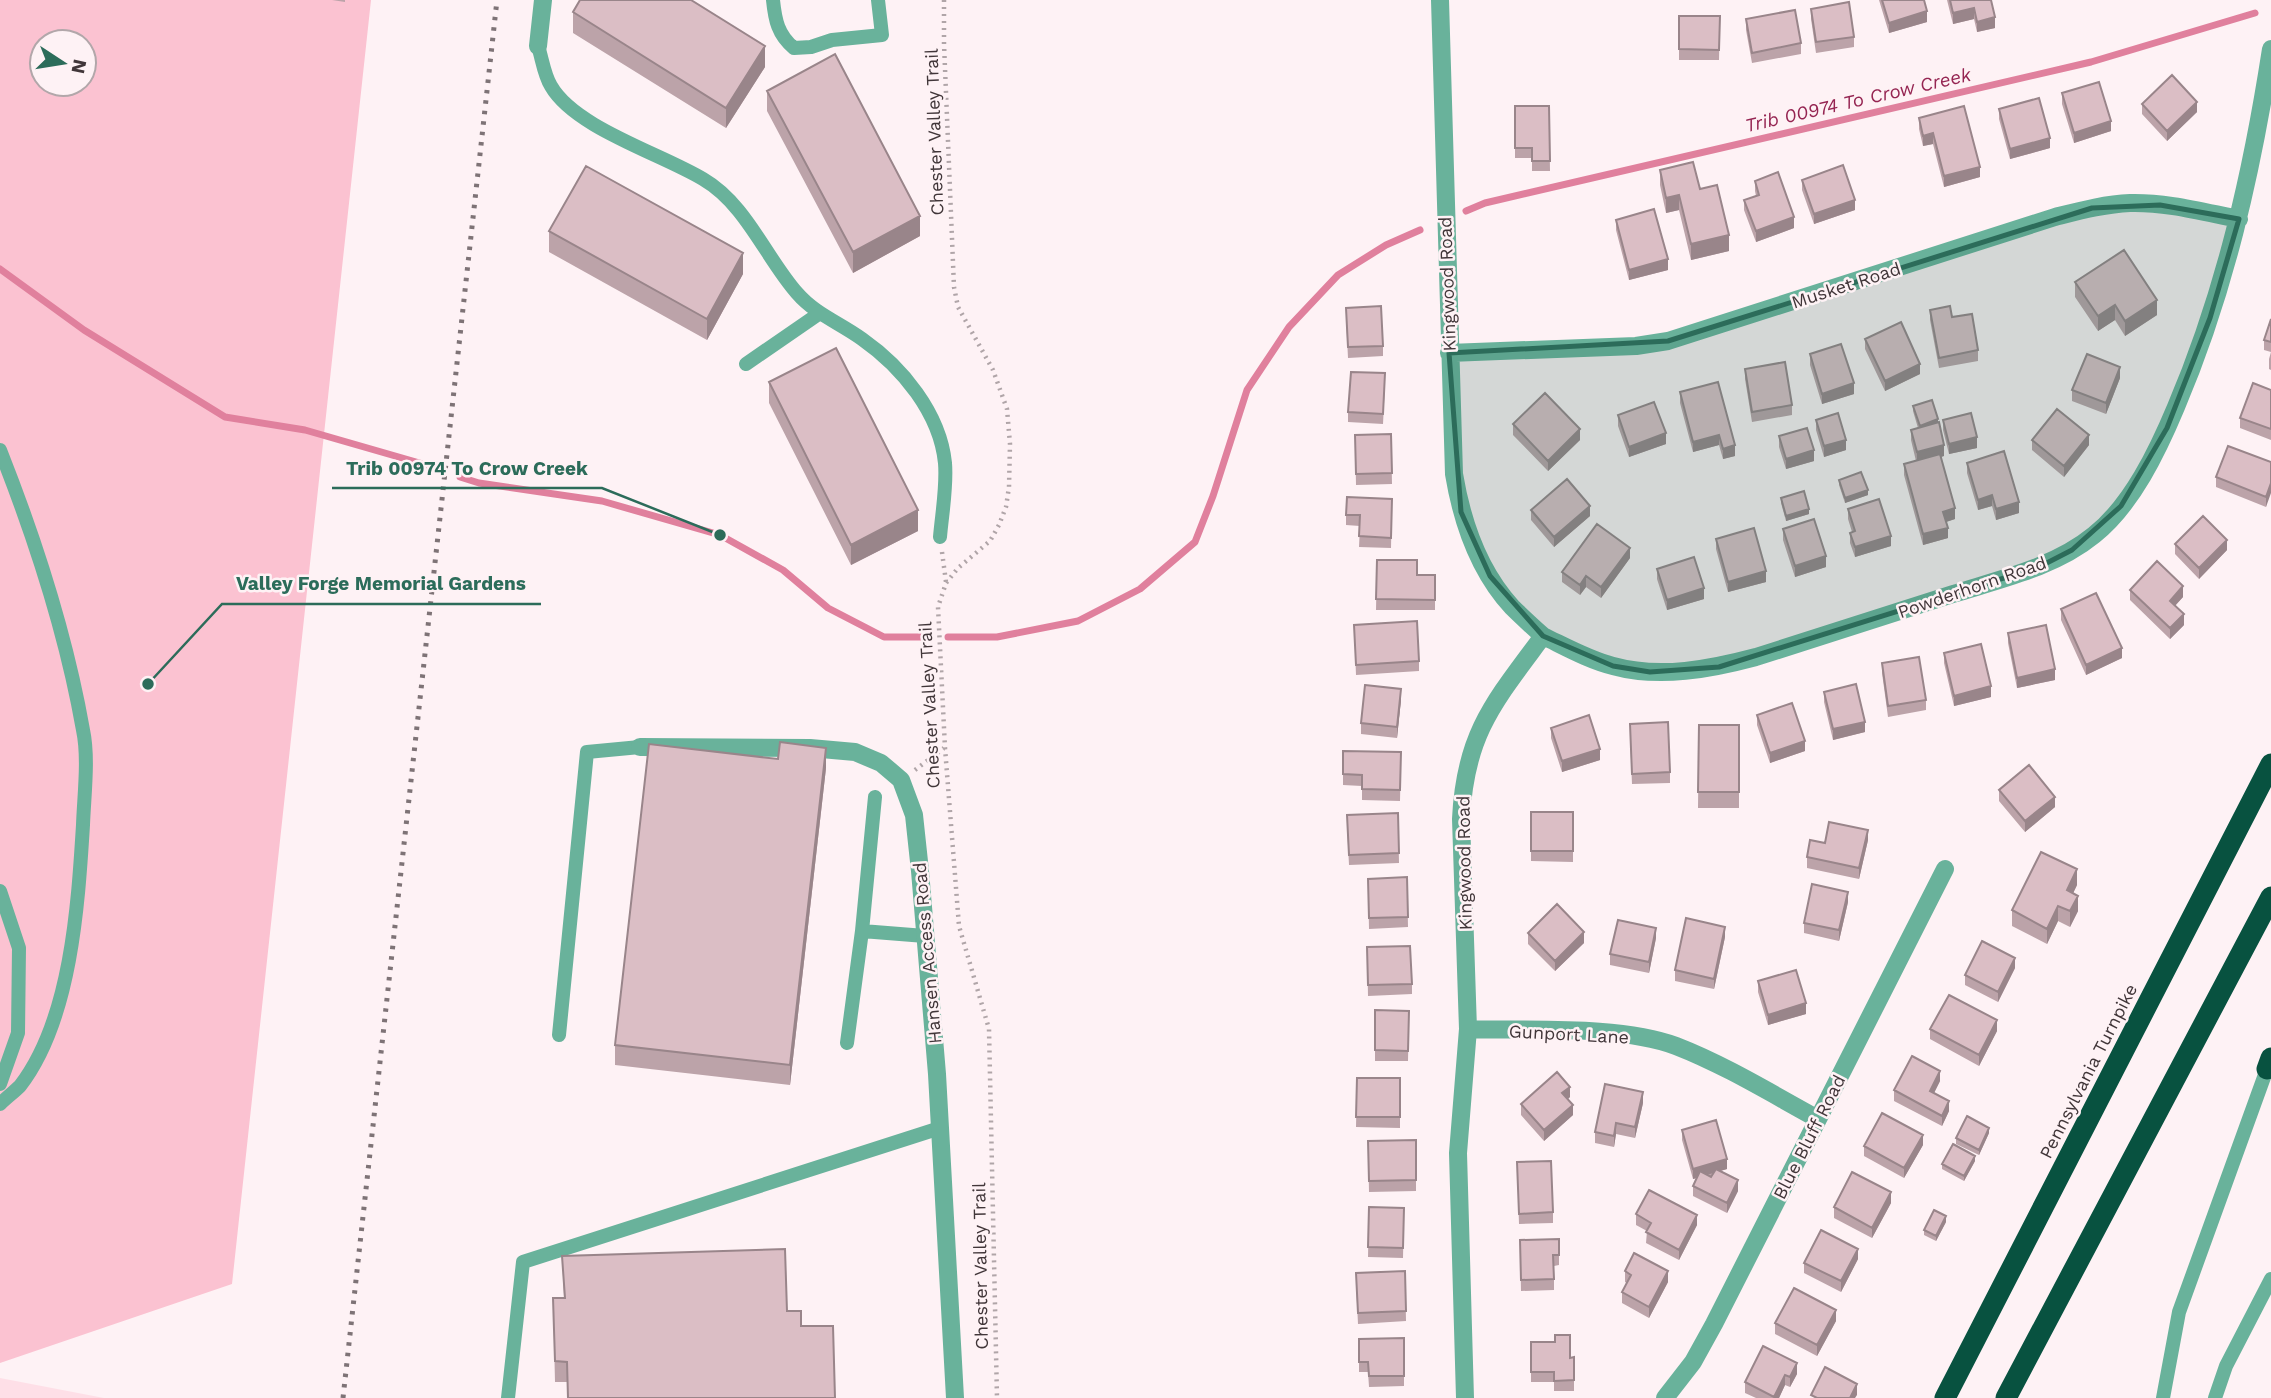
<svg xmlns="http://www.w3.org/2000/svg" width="2271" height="1398" font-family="'Work Sans',sans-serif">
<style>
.built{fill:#fedfe7}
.green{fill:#fbc2d1;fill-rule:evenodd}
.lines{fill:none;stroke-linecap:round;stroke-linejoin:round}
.stream{stroke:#e0809d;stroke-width:7}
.path{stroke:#b0a5a8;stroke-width:4.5;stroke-dasharray:2 5;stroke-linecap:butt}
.lane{stroke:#69b29b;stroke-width:14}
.street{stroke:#69b29b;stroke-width:18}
.highway{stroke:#085240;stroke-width:21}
.rail{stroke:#7e7376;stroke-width:5;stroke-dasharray:3.5 7;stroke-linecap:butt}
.wall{fill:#bca3a9}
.shaded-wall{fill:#99858a}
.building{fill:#dbbec5;stroke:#99858a;stroke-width:2}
.marked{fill:#2c6c5a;fill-opacity:0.2;stroke:#2c6c5a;stroke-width:5;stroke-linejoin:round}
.labels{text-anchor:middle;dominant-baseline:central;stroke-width:5;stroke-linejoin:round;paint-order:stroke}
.street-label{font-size:18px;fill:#413639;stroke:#fef2f5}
.water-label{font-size:19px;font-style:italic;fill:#952552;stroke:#fef2f5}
.leader{fill:none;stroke:#2c6c5a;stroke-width:2.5}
.callout-dot{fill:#2c6c5a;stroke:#fef2f5;stroke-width:2.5}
.callout-label{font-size:19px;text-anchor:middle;font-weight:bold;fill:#2c6c5a;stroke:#fef2f5;stroke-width:5;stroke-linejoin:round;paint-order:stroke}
</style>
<rect width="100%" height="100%" fill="#fef2f5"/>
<!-- built -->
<path class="built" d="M0 1378 104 1398H0Z"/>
<!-- green -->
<path class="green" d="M0 0H371L232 1284 0 1363ZM42 42H84V84H42Z"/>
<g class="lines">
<!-- stream -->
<path class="stream" d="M1466 211 1485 203 2091 62 2255 13
M0 269 84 330 225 417 305 430 430 466
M460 477 479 483 602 501 720 535 783 570 828 608 884 637H923
M948 637H997L1078 621 1140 589 1195 542 1213 496 1247 390 1289 327 1338 275 1386 245 1420 230"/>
<!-- path -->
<path class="path" d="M944 0V44L954 287 958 307 993 370 1007 409 1010 444 1009 487 1006 507 999 525 990 541 958 568 946 583 938 607 945 748 959 926 989 1029 997 1398
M942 552 946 582
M915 770 944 748"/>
<!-- lane -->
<path class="lane" d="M773 0C775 20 778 35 794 48L811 47 832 40 882 35 878 0
M538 46C542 58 544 75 551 86 575 128 662 154 703 179 746 204 766 258 797 293 815 314 840 323 862 339 902 367 940 413 945 463 947 487 942 513 940 537
M746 364 820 313
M0 450C36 541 66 633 83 730 89 758 84 796 83 825 78 906 71 1020 20 1086 14 1092 6 1098 0 1104
M875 797 862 931 925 936
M0 891 19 948 18 1033 0 1084
M559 1035 587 752 640 747
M847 1043 862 931
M508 1398 523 1262 940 1128
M2163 1398 2179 1312 2267 1069
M2215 1398 2226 1366 2271 1279"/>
<!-- street -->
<path class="street" d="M1440 0 1454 474C1462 522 1478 570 1512 607 1522 617 1533 627 1543 636 1494 702 1465 734 1461 819L1468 1029 1458 1153 1465 1398
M538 46 543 0
M1449 353 1636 346 1668 341 2055 217C2079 211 2105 204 2130 203 2166 202 2203 212 2239 219
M1543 636C1566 647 1589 660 1613 666 1660 679 1711 669 1756 657 1822 636 1888 615 1953 594 2001 579 2055 567 2094 535 2132 505 2158 450 2176 407 2225 292 2252 172 2271 49
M640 747 810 748 855 752 881 763 901 780 914 815 920 871 937 1074 955 1398
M1468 1029C1528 1031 1620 1025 1676 1046 1725 1065 1772 1094 1818 1119
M1665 1398 1693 1362 1714 1324 1945 869"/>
<!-- highway -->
<path class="highway" d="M2267 1069 2271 1058
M1945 1398 2271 764
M2006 1398 2271 897"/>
<!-- rail -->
<path class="rail" d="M343 1398 497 0"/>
</g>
<!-- wall -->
<path class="wall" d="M332 0H345V2Z
M1879 0H1924L1927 22 1889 33Z
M1947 0H1991L1995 28 1977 32 1974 19 1953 24Z
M1811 9 1854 37V47L1816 53 1811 19Z
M573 12 765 67 726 128 573 33Z
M1679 16H1720L1719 60H1679Z
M1746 19 1801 43V54L1752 63 1746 30Z
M767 91 920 236 853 273 767 111Z
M2062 93 2111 131 2074 143 2062 104Z
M2142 104 2197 112 2167 141 2142 114Z
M1515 106H1549L1550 171H1532V158H1515Z
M1999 109 2050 148 2010 159 1999 119Z
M1919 118 1980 177 1944 187 1933 144 1923 146 1919 129Z
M1660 170 1700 189 1729 251 1691 260 1679 210 1666 213 1660 185Z
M1802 180 1855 210 1814 224 1802 190Z
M1755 181 1794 228 1756 242 1744 210V200L1756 196 1755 191Z
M1616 220 1668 270 1629 280 1616 230Z
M549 231 743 274 707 340 549 252Z
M2075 282 2157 315 2125 336 2115 320 2098 331 2075 297Z
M1930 310 1952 317 1978 350V361L1939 368 1930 320Z
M1346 318 1383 346V356L1348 358Z
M2271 319V352L2264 350V340Z
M1865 339 1920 374 1885 391 1865 349Z
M2271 352V370L2269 369V359Z
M1810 354 1854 394 1822 404 1810 365Z
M1745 369 1792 405V415L1752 422 1745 379Z
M2120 378 2106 414 2072 401V390Z
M769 382 918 531 851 565 769 403Z
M1385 384 1383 424 1348 422V412Z
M2271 390V440L2240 428V418Z
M1680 392 1735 445V456L1723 459 1719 445 1693 452 1680 403Z
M1913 406 1938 422 1944 456 1941 457 1955 519 1946 522 1948 538 1923 545 1904 475V464L1916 461 1911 440V430L1918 428 1913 411Z
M1618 415 1666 444 1629 457 1618 426Z
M1816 420 1846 450 1824 457 1816 430Z
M1943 420 1977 448 1949 454 1943 430Z
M1513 424 1580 440 1548 471 1513 435Z
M1391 434 1392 484 1356 485 1355 435Z
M1779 436 1814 461 1786 469 1779 447Z
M2032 440 2089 445 2064 477 2032 450Z
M2271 462 2266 507 2216 487V477Z
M1967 463 2019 513 1996 520 1992 506 1978 510 1967 473Z
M1839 480 1868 495 1845 503 1839 485Z
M1781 498 1809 514 1786 521 1781 503Z
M1392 499 1391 548 1359 547 1360 526 1346 525V515Z
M1848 509 1891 546 1855 557 1850 543V533L1852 532 1848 519Z
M1531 510 1590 516 1554 547 1531 520Z
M1783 529 1826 567 1795 577 1783 540Z
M1716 539 1766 582 1728 592 1716 549Z
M2175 544 2227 550 2199 579 2175 554Z
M1630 558 1601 598 1586 587 1580 595 1562 582V572Z
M1377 560 1417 575H1435V610H1376Z
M1657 569 1704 599 1667 610 1657 579Z
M2130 590 2183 597 2175 606 2184 625 2170 639 2130 600Z
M2061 609 2122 658 2086 675 2061 620Z
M1354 625 1419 661V671L1356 675Z
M2008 633 2055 680 2017 688 2008 643Z
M1944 653 1991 697 1954 706 1944 663Z
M1882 663 1926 700V710L1888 717 1882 673Z
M1824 692 1865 732 1833 740 1824 702Z
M1401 700 1397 738 1361 734V723Z
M1757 715 1805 751 1770 763 1757 725Z
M1699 725H1739V808H1698Z
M1551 728 1600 760 1562 772 1551 738Z
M1630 735 1670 772V783L1632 784Z
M1343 751 1401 752 1400 801 1362 800V786L1343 785Z
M826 768 790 1085 615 1065V1045Z
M1999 790 2055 807 2025 832 1999 801Z
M1531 812H1573V862L1531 861Z
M1398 813 1399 863 1349 865 1347 826Z
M1868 840 1859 879 1807 868V857L1825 843Z
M1407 877 1408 927 1369 929 1368 879Z
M2077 885 2073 893 2078 911 2070 927 2058 921 2047 944 2012 926V910Z
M1848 902 1839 941 1804 933V923Z
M1528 933 1584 943 1555 971 1528 944Z
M1725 937 1714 989 1675 981V970Z
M1656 938 1649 973 1610 965V954Z
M1367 947 1412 984V994L1368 996Z
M2015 968 1998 1002 1965 985V975Z
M1758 981 1806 1014 1768 1025 1758 992Z
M1375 1010 1409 1011 1408 1061H1375Z
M1930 1029 1997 1031 1979 1066 1930 1039Z
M1357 1078H1400V1128L1356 1127Z
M1940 1081 1934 1093 1949 1111 1942 1126 1894 1101V1090Z
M1570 1097 1568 1099 1573 1115 1544 1141 1521 1115V1104Z
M1643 1103 1635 1138 1616 1134 1614 1147 1595 1143V1132Z
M1682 1130 1727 1169 1720 1171 1738 1191 1727 1213 1693 1196V1186L1697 1178 1693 1179 1682 1140Z
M1989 1133 1979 1155 1956 1144V1138Z
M1416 1140V1191L1369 1192 1368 1141Z
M1923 1145 1904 1178 1864 1156V1146Z
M1975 1161 1964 1181 1942 1169V1164Z
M1517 1162 1553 1212V1223L1519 1224Z
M1891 1203 1872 1238 1834 1218V1207Z
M1369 1207 1404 1208 1403 1258 1368 1257Z
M1636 1214 1697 1225 1679 1260 1646 1243 1647 1231 1636 1225Z
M1946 1222 1936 1241 1924 1235V1230Z
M1559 1239V1265L1554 1266V1290L1521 1291 1520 1240Z
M562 1256 787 1311 801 1326 835 1398H567V1382H555L553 1298H564Z
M1858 1259 1841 1292 1804 1273V1263Z
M1405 1271 1406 1321 1358 1324 1356 1283Z
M1625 1271 1668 1282 1649 1318 1622 1303V1292L1627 1283 1625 1282Z
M1836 1321 1817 1356 1775 1334V1323Z
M1404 1338V1386L1369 1387 1368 1372H1359V1339Z
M1531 1342H1555L1570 1358 1574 1357V1391H1554V1382H1531Z
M1797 1374 1790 1387 1785 1385 1779 1398H1756L1745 1393V1382Z"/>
<!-- shaded-wall -->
<path class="shaded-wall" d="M1974 8V19L1953 24V13Z
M1927 11V22L1889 33V23Z
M1995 17V28L1977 32V22Z
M765 46V67L726 128V108Z
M2197 102V112L2167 141V131Z
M2111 121V131L2074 143V133Z
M1933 133V144L1923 146V136Z
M2050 138V148L2010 159V149Z
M1980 167V177L1944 187V176Z
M1679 195V210L1666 213V198Z
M1855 200V210L1814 224V214Z
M920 216V236L853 273V252Z
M1794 217V228L1756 242V231Z
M1729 235V251L1691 260V244Z
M743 253V274L707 340V319Z
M1668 259V270L1629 280V270Z
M2157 300V315L2125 336V321Z
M2115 305V320L2098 331V316Z
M1920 364V374L1885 391V381Z
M2120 367V378L2106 414V403Z
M1854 383V394L1822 404V394Z
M1938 419V425L1920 431V426Z
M1580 429V440L1548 471V461Z
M1666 433V444L1629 457V447Z
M1719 435V445L1693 452V442Z
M2089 435V445L2064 477V466Z
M1977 437V448L1949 454V444Z
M1846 440V450L1824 457V446Z
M1735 445V456L1723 459V449Z
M1944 445V456L1917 463V452Z
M1814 450V461L1786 469V459Z
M2271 483V493L2266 507V497Z
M1868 490V495L1845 503V498Z
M1992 495V506L1978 510V500Z
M2019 502V513L1996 520V509Z
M1590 506V516L1554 547V537Z
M1955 508V519L1943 523V512Z
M1809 509V514L1786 521V516Z
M918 510V531L851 565V545Z
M1948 528V538L1923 545V534Z
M1891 536V546L1855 557V547Z
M2227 540V550L2199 579V568Z
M1630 548V558L1601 598V587Z
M1826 556V567L1795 577V566Z
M1766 571V582L1728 592V582Z
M1586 576V587L1580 595V585Z
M2183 586V597L2170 611V601Z
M1704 588V599L1667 610V600Z
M2184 614V625L2170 639V628Z
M2122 648V658L2086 675V665Z
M2055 669V680L2017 688V678Z
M1991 686V697L1954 706V696Z
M1401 689V700L1397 738V727Z
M1865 722V732L1833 740V729Z
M1805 741V751L1770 763V753Z
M826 748V768L790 1085V1065Z
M1600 749V760L1562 772V761Z
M2055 797V807L2025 832V821Z
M1868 830V840L1859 879V868Z
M2077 869V885L2067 906V890Z
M1848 892V902L1839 941V930Z
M2078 896V911L2070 927V911Z
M2058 906V921L2047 944V929Z
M1725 927V937L1714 989V979Z
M1656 928V938L1649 973V962Z
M1584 932V943L1555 971V961Z
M2015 958V968L1998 1002V992Z
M1806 1003V1014L1768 1025V1015Z
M1997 1020V1031L1979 1066V1055Z
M1940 1071V1081L1930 1101V1091Z
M1570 1087V1097L1562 1104V1093Z
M1643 1092V1103L1635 1138V1127Z
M1949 1101V1111L1942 1126V1116Z
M1573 1105V1115L1544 1141V1130Z
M1616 1123V1134L1614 1147V1136Z
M1989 1128V1133L1979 1155V1150Z
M1923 1135V1145L1904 1178V1168Z
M1975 1156V1161L1964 1181V1176Z
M1727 1159V1169L1693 1179V1169Z
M1738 1180V1191L1727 1213V1203Z
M1891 1192V1203L1872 1238V1228Z
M1697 1215V1225L1679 1260V1250Z
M1946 1216V1222L1936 1241V1236Z
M1858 1249V1259L1841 1292V1281Z
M1668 1271V1282L1649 1318V1307Z
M1836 1310V1321L1817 1356V1345Z
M1797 1363V1374L1790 1387V1377Z
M1785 1375V1385L1779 1398H1774Z
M1857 1384V1395L1855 1398H1850Z"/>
<!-- building -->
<path class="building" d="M580 0H691L765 46 726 108 573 12Z
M1882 0H1924L1927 11 1889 23Z
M1950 0H1991L1995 17 1977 22 1974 8 1953 13Z
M1849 2 1854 37 1816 42 1811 9Z
M1795 10 1801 43 1752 53 1746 19Z
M1679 16H1720L1719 50 1679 49Z
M835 54 920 216 853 252 767 91Z
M2172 75 2197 102 2167 131 2142 104Z
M2099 82 2111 121 2074 133 2062 93Z
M2039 98 2050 138 2010 149 1999 109Z
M1515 106H1549L1550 161H1532V148H1515Z
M1964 106 1980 167 1944 176 1933 133 1923 136 1919 118Z
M1693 162 1700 189 1717 185 1729 235 1691 244 1679 195 1666 198 1660 170Z
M1843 165 1855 200 1814 214 1802 180Z
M586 166 743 253 707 319 549 231Z
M1778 172 1794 217 1756 231 1744 200 1759 195 1755 181Z
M1654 209 1668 259 1629 270 1616 220Z
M2124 250 2157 300 2125 321 2115 305 2098 316 2075 282Z
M1381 306 1383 346 1348 347 1346 308Z
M1950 306 1952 317 1972 314 1978 350 1939 358 1930 310Z
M2271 319V342L2264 340Z
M1901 322 1920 364 1885 381 1865 339Z
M1841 344 1854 383 1822 394 1810 354Z
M836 348 918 510 851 545 769 382Z
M2087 354 2120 367 2106 403 2072 390Z
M1785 362 1792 405 1752 412 1745 369Z
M1351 372 1385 373 1383 414 1348 412Z
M1718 382 1735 445 1723 449 1719 435 1693 442 1680 392Z
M2253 383 2271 390V429L2240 418Z
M1545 393 1580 429 1548 461 1513 424Z
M1932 400 1938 419 1920 426 1913 406Z
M1654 402 1666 433 1629 447 1618 415Z
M2057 409 2089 435 2064 466 2032 440Z
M1838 413 1846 440 1824 446 1816 420Z
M1971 413 1977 437 1949 444 1943 420Z
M1939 422 1944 445 1917 452 1911 430Z
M1807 428 1814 450 1786 459 1779 436Z
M1391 434 1392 473 1356 474 1355 435Z
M2228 446 2271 462V483L2266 497 2216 477Z
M2004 451 2019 502 1996 509 1992 495 1978 500 1967 463Z
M1940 454 1955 508 1943 512 1948 528 1923 534 1904 464Z
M1861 472 1868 490 1845 498 1839 480Z
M1567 479 1590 506 1554 537 1531 510Z
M1804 491 1809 509 1786 516 1781 498Z
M1347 497 1392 499 1391 538 1359 536 1360 515H1346Z
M1879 499 1891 536 1855 547 1850 533 1855 531 1848 509Z
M2203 516 2227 540 2199 568 2175 544Z
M1814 519 1826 556 1795 566 1783 529Z
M1597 524 1630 548 1601 587 1586 576 1580 585 1562 572Z
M1754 528 1766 571 1728 582 1716 539Z
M1694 557 1704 588 1667 600 1657 569Z
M1377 560H1417V575H1435V600L1376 599Z
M2157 561 2183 586 2170 601 2184 614 2170 628 2130 590Z
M2096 593 2122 648 2086 665 2061 609Z
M1417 621 1419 661 1356 665 1354 625Z
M2046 625 2055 669 2017 678 2008 633Z
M1981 644 1991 686 1954 696 1944 653Z
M1919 657 1926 700 1888 706 1882 663Z
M1856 684 1865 722 1833 729 1824 692Z
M1365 685 1401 689 1397 727 1361 723Z
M1792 703 1805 741 1770 753 1757 715Z
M1589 715 1600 749 1562 761 1551 728Z
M1668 722 1670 772 1632 774 1630 724Z
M1699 725H1739V792H1698Z
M780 742 826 748 790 1065 615 1045 649 744 778 759Z
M1343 751 1401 752 1400 790 1362 789V775L1343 774Z
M2029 765 2055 797 2025 821 1999 790Z
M1531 812H1573V851H1531Z
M1398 813 1399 853 1349 855 1347 815Z
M1829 822 1868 830 1859 868 1807 857 1810 840 1825 843Z
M2041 852 2077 869 2067 890 2078 896 2070 911 2058 906 2047 929 2012 910Z
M1407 877 1408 917 1369 918 1368 879Z
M1812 884 1848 892 1839 930 1804 923Z
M1557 904 1584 932 1555 961 1528 933Z
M1686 918 1725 927 1714 979 1675 970Z
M1618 920 1656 928 1649 962 1610 954Z
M1982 941 2015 958 1998 992 1965 975Z
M1410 946 1412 984 1368 985 1367 947Z
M1796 970 1806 1003 1768 1015 1758 981Z
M1949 995 1997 1020 1979 1055 1930 1029Z
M1375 1010 1409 1011 1408 1051 1375 1050Z
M1912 1056 1940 1071 1930 1091 1949 1101 1942 1116 1894 1090Z
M1557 1072 1570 1087 1562 1093 1573 1105 1544 1130 1521 1104Z
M1357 1078H1400V1117H1356Z
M1605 1084 1643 1092 1635 1127 1616 1123 1614 1136 1595 1132Z
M1882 1113 1923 1135 1904 1168 1864 1146Z
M1967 1116 1989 1128 1979 1150 1956 1138Z
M1716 1120 1727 1159 1693 1169 1682 1130Z
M1416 1140V1180L1369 1181 1368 1141Z
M1953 1144 1975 1156 1964 1176 1942 1164Z
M1551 1161 1553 1212 1519 1214 1517 1162Z
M1716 1169 1738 1180 1727 1203 1693 1186 1700 1171 1711 1177Z
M1852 1172 1891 1192 1872 1228 1834 1207Z
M1649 1190 1697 1215 1679 1250 1646 1232 1651 1223 1636 1214Z
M1369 1207 1404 1208 1403 1248 1368 1247Z
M1934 1210 1946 1216 1936 1236 1924 1230Z
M1821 1230 1858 1249 1841 1281 1804 1263Z
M1559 1239V1255H1553L1554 1279 1521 1280 1520 1240Z
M785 1249 787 1311H801V1326H833L835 1398H568L567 1362 555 1361 553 1298H565L562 1256Z
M1634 1253 1668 1271 1649 1307 1622 1292 1631 1275 1625 1271Z
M1405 1271 1406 1311 1358 1313 1356 1273Z
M1794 1288 1836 1310 1817 1345 1775 1323Z
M1555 1335H1570V1358L1574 1357V1380L1554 1381V1372H1531V1342H1555Z
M1404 1338V1376H1369L1368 1362H1359V1339Z
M1763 1346 1797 1363 1790 1377 1785 1375 1774 1397 1745 1382Z
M1825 1367 1857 1384 1850 1398H1817L1811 1395Z"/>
<!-- marked area -->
<path class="marked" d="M2160 205 2239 219 2210 318 2167 428 2121 506 2072 550 2039 567 1719 667 1650 672 1613 666 1543 636 1490 576 1461 512 1449 353 1668 341 2092 208Z"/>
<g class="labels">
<!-- street labels -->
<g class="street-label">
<text transform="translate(934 132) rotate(-92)">Chester Valley Trail</text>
<text transform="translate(1447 284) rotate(-92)">Kingwood Road</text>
<text transform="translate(1846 285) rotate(-18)">Musket Road</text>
<text transform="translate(1972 587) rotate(-19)">Powderhorn Road</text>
<text transform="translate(929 705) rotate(-93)">Chester Valley Trail</text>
<text transform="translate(1464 863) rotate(-91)">Kingwood Road</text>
<text transform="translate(927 953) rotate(-95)">Hansen Access Road</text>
<text transform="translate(1569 1034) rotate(3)">Gunport Lane</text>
<text transform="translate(2088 1071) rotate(-63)">Pennsylvania Turnpike</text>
<text transform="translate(1809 1137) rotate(-63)">Blue Bluff Road</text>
<text transform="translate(980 1266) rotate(-91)">Chester Valley Trail</text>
</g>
<!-- water labels -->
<g class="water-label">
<text transform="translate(1858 100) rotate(-13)">Trib 00974 To Crow Creek</text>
</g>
</g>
<!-- callouts -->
<path class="leader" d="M720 535L602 488H332M148 684L222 604H541"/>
<g class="callout-dot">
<circle cx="720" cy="535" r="7"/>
<circle cx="148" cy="684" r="7"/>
</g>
<g class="callout-label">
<text x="467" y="475">Trib 00974 To Crow Creek</text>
<text x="381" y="590">Valley Forge Memorial Gardens</text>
</g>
<!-- north arrow -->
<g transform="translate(63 63) rotate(102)"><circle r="33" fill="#fef2f5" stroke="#b2a7aa" stroke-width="2"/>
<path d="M0-5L12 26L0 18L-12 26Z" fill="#2c6c5a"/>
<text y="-10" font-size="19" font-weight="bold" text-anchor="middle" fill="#413639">N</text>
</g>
</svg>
